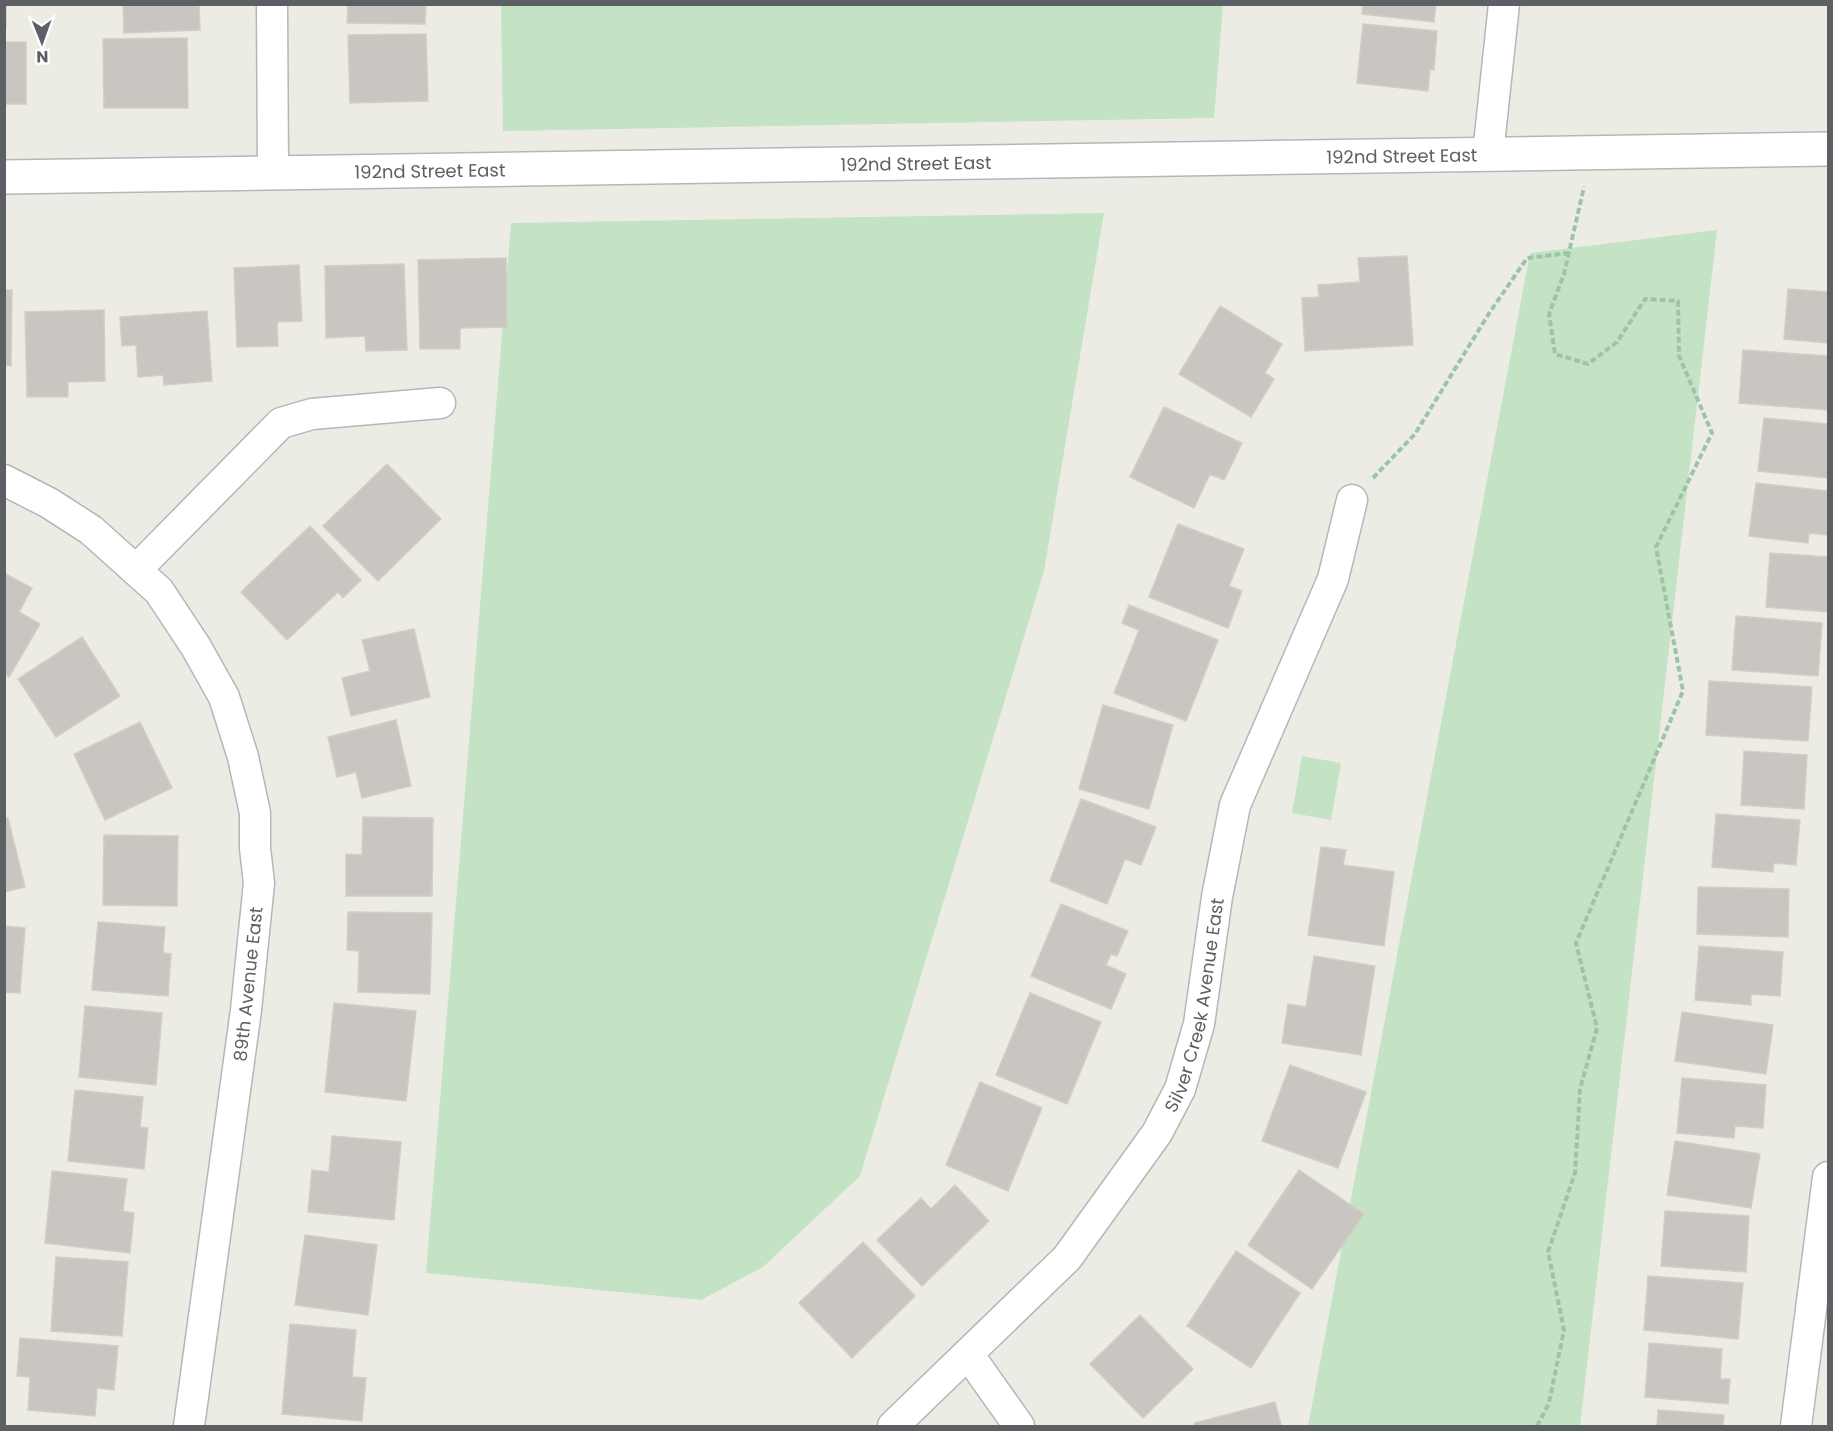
<svg xmlns="http://www.w3.org/2000/svg" width="1833" height="1431" font-family="Poppins,sans-serif">
<style>
.green{fill:#c3e3c4}
.building{fill:#c9c6c2;stroke:#d2cec3;stroke-width:1.5}
.lines{fill:none;stroke-linecap:round;stroke-linejoin:round}
.minor-casing{stroke:#b5b6ba;stroke-width:33}
.tertiary-casing{stroke:#b5b6ba;stroke-width:36}
.path{stroke:#9cc4aa;stroke-width:4;stroke-dasharray:6 3;stroke-linecap:butt}
.minor{stroke:#fff;stroke-width:30}
.tertiary{stroke:#fff;stroke-width:33}
.labels{text-anchor:middle;dominant-baseline:central;stroke-width:5;stroke-linejoin:round;paint-order:stroke}
.street-label{font-size:18px;fill:#5c5f64;stroke:#fff}
</style>
<rect width="100%" height="100%" fill="#edece4"/>
<!-- green -->
<path class="green" d="M501 5H1223L1214 118 503 131Z
M1104 213 1044 571 860 1176 763 1267 701 1300 426 1273 511 223Z
M1717 230 1580 1426H1308L1530 253Z
M1302 756 1341 763 1331 820 1292 813Z"/>
<!-- building -->
<path class="building" d="M4 4H6V28H4Z
M123 4H199L200 30 124 33Z
M348 4H426L425 24 347 23Z
M1363 4H1436L1434 22 1362 14Z
M1363 24 1437 31 1434 70 1430 69 1428 91 1357 83Z
M426 34 428 101 350 103 348 35Z
M187 38 188 108H104L103 39Z
M4 42H26V104H4Z
M1407 256 1413 345 1305 351 1302 298 1319 297 1318 285 1360 282 1358 258Z
M506 258 507 327 460 328V349H420L418 260Z
M404 264 407 350 366 351 365 336 326 338 325 266Z
M299 265 302 321 277 322 278 346 237 347 234 268Z
M1788 289 1828 292V343L1784 339Z
M4 290H12L11 366 4 365Z
M1220 306 1282 344 1265 373 1274 379 1251 417 1179 374Z
M104 310 105 381 68 382V397H27L25 312Z
M207 311 212 381 164 385 163 375 138 377 136 345 122 346 120 317Z
M1743 350 1828 356V410L1739 403Z
M1164 407 1242 443 1224 480 1210 474 1194 508 1130 477Z
M1764 418 1828 424V478L1758 471Z
M387 464 441 519 378 581 323 526Z
M1756 483 1828 491V535L1809 533 1808 543 1749 536Z
M1178 524 1244 549 1229 586 1242 591 1228 628 1149 597Z
M310 526 361 580 343 598 338 592 287 640 241 592Z
M1770 553 1828 557V612L1766 607Z
M4 573 32 588 19 612 40 624 9 677 4 674Z
M1129 605 1218 640 1186 721 1114 693 1139 630 1122 623Z
M1736 616 1822 623 1818 676 1732 670Z
M414 629 430 697 351 716 342 678 370 671 362 640Z
M82 637 120 696 56 737 18 679Z
M1709 681 1812 687 1808 741 1706 735Z
M1103 705 1173 725 1149 809 1079 789Z
M396 720 411 786 362 798 356 772 337 777 328 737Z
M140 722 172 788 105 820 74 754Z
M1744 751 1807 755 1804 809 1741 805Z
M1081 799 1156 827 1141 865 1125 859 1107 904 1050 881Z
M1716 814 1800 820 1796 865 1774 863 1773 872 1712 867Z
M363 817 433 818 432 896H346V854L362 855Z
M4 818H8L25 887 4 892Z
M104 835 178 836 177 906 103 905Z
M1321 847 1346 850 1343 865 1394 872 1384 946 1308 935Z
M1698 887 1789 889 1788 937 1697 934Z
M1061 904 1128 931 1117 956 1111 954 1106 965 1126 974 1111 1009 1031 976Z
M348 912 432 913 430 994 358 992 359 951 347 950Z
M98 922 165 927 163 953 171 954 168 996 92 990Z
M4 926 25 928 20 993 4 992Z
M1699 946 1783 952 1780 996 1751 994V1005L1695 1000Z
M1314 956 1375 966 1361 1055 1282 1043 1288 1004 1306 1007Z
M1030 993 1101 1022 1067 1104 996 1075Z
M334 1003 416 1011 406 1101 325 1092Z
M85 1006 162 1013 156 1085 79 1077Z
M1682 1012 1773 1025 1766 1074 1675 1061Z
M1290 1065 1366 1092 1338 1168 1262 1141Z
M1682 1078 1766 1085 1763 1128 1735 1126 1734 1138 1677 1133Z
M980 1082 1042 1108 1008 1191 946 1165Z
M75 1090 143 1097 140 1127 148 1128 144 1169 68 1161Z
M332 1136 401 1142 394 1220 308 1212 312 1170 329 1172Z
M1675 1141 1760 1154 1751 1208 1667 1195Z
M1299 1170 1364 1214 1312 1289 1248 1245Z
M52 1171 127 1179 123 1211 134 1213 130 1253 45 1243Z
M955 1185 989 1221 922 1286 877 1240 921 1198 931 1209Z
M1665 1211 1749 1216 1746 1272 1661 1266Z
M305 1235 377 1245 368 1315 295 1305Z
M863 1242 915 1296 852 1358 799 1303Z
M1236 1251 1300 1293 1251 1368 1187 1326Z
M56 1257 128 1262 122 1336 51 1331Z
M1648 1276 1743 1283 1738 1339 1644 1330Z
M1140 1315 1193 1369 1143 1418 1090 1364Z
M290 1324 356 1330 352 1377 366 1378 362 1421 282 1414Z
M20 1338 118 1346 114 1390 97 1388 95 1416 28 1410 30 1377 17 1376Z
M1649 1343 1722 1349 1720 1379H1730L1728 1404 1645 1397Z
M1275 1402 1281 1425 1275 1426H1194V1423Z
M1658 1410 1724 1415 1723 1426H1657Z"/>
<g class="lines">
<defs>
<g id="minor">
<path d="M272 4 273 172"/>
<path d="M1488 154 1504 4"/>
<path d="M4 480 49 503 91 530 159 591 196 647 224 697 243 757 255 813V848L259 883 246 1010 189 1426"/>
<path d="M136 570 281 423 312 414 440 403"/>
<path d="M968 1354 1019 1426"/>
<path id="s1" d="M893 1426 1067 1258 1157 1133 1180 1089 1199 1024 1217 897 1235 805 1333 579 1352 500"/>
<path d="M1796 1426 1828 1177"/>
</g>
<g id="tertiary">
<path id="s2" d="M4 177 1828 149"/>
</g>
</defs>
<!-- minor casing -->
<use href="#minor" class="minor-casing"/>
<!-- tertiary casing -->
<use href="#tertiary" class="tertiary-casing"/>
<!-- path -->
<path class="path" d="M1373 478 1415 434 1488 315 1527 258 1569 253
M1537 1426 1549 1403 1564 1330 1548 1252 1575 1173 1580 1089 1597 1028 1576 943 1683 691 1656 547 1712 433 1679 356 1678 301 1645 299 1617 342 1588 364 1555 354 1549 314 1564 274 1584 187"/>
<!-- minor -->
<use href="#minor" class="minor"/>
<!-- tertiary -->
<use href="#tertiary" class="tertiary"/>
</g>
<g class="labels">
<!-- street labels -->
<g class="street-label">
<text stroke="none"><textPath href="#s2" startOffset="1398">192nd Street East</textPath></text>
<text stroke="none"><textPath href="#s2" startOffset="912">192nd Street East</textPath></text>
<text stroke="none"><textPath href="#s2" startOffset="426">192nd Street East</textPath></text>
<text transform="translate(248 984) rotate(-84)">89th Avenue East</text>
<text stroke="none"><textPath href="#s1" startOffset="531">Silver Creek Avenue East</textPath></text>
</g>
</g>
<!-- border -->
<rect width="1833" height="1431" fill="none" stroke="#5c5f64" stroke-width="12"/>
<!-- north arrow -->
<g transform="translate(42 42) rotate(179)" stroke="#ffffff" stroke-width="4.5" paint-order="stroke">
<path d="M0-4.5L10 22L0 15L-10 22Z" fill="#5c5f64"/>
<text y="-9" font-size="16" font-weight="bold" text-anchor="middle" fill="#5c5f64">N</text>
</g>
</svg>
